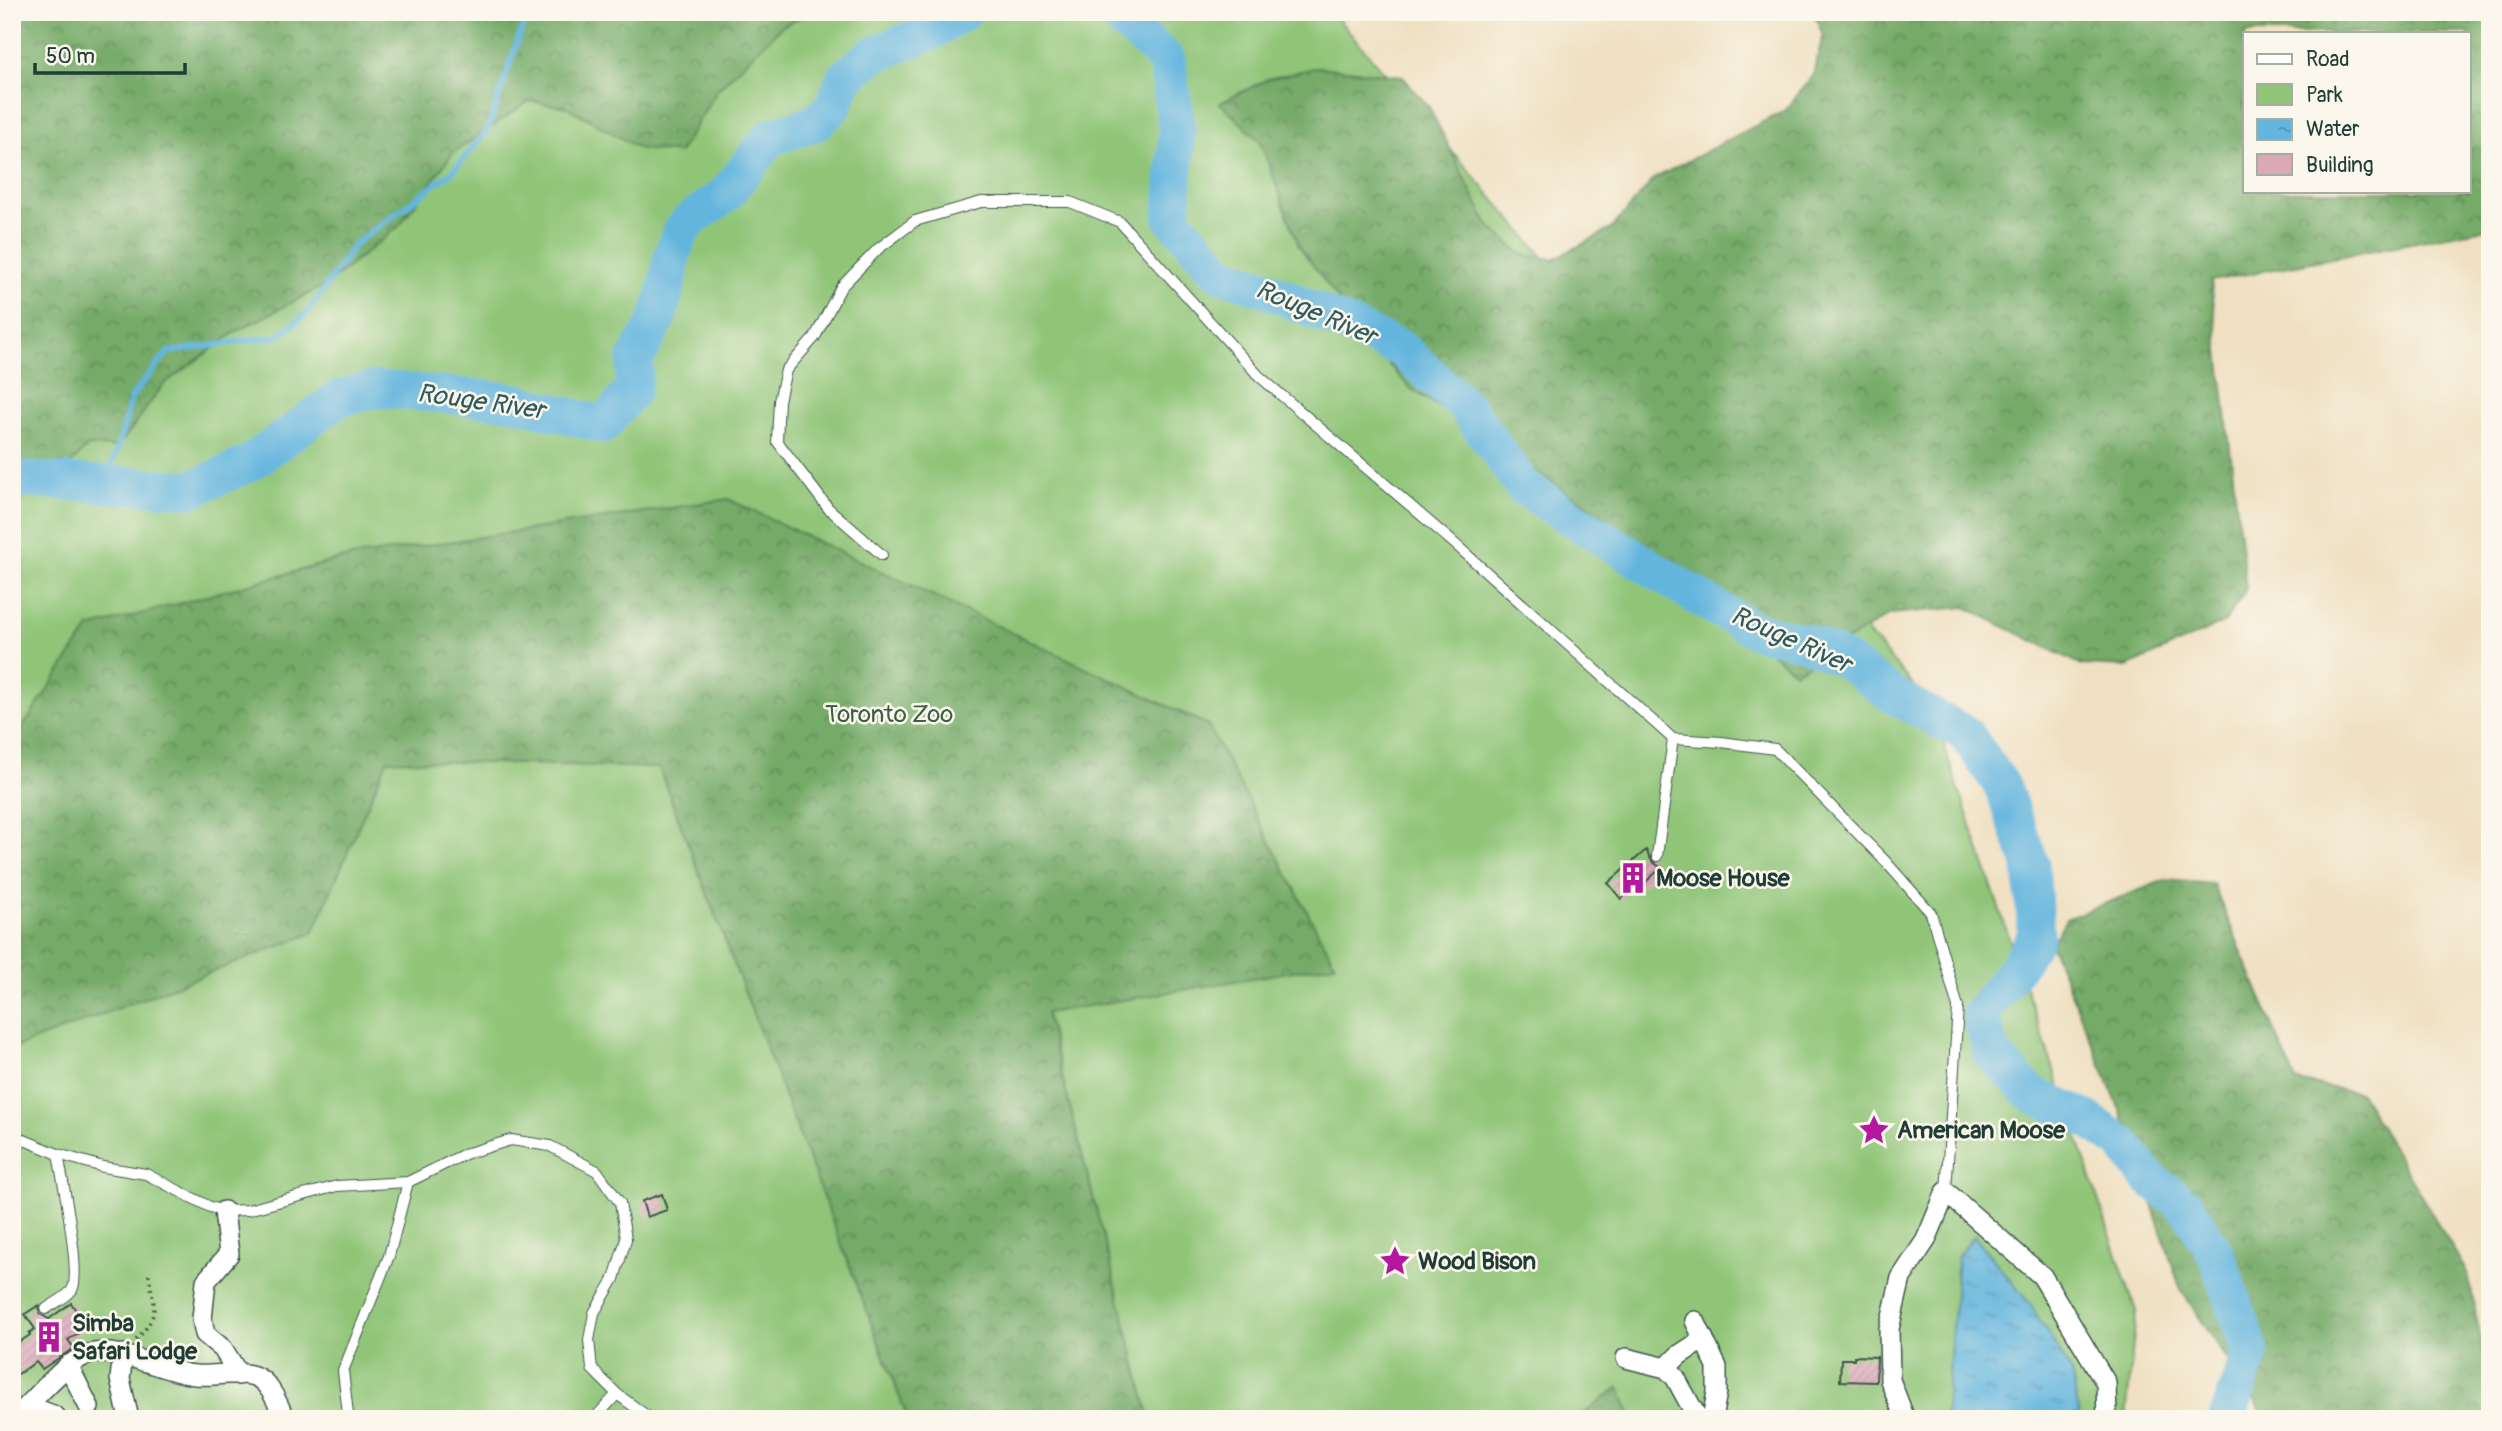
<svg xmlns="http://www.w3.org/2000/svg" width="2502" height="1431" font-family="Pangolin,sans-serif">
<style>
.green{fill:#90c578;stroke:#588156;stroke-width:2}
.forest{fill:url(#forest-crowns);stroke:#4a744e;stroke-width:2;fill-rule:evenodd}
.water{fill:url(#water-ripples);stroke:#417989;stroke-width:2}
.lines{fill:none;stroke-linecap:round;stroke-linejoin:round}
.stream{stroke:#63b5de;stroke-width:6}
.river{stroke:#63b5de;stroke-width:37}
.building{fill:url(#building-hatch)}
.lane-casing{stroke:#3e5549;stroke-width:12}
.street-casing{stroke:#3e5549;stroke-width:22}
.path{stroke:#3e5549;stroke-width:3.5;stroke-dasharray:2 5;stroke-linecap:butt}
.lane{stroke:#fff;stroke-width:10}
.street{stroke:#fff;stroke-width:19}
.labels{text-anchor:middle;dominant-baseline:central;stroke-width:5;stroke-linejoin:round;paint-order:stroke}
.park-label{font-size:24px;fill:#3b5f45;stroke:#fbf7ec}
.poi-label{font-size:24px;font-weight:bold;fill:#1f3d34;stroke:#fbf7ec;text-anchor:start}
.water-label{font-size:26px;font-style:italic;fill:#305b5e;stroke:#fbf7ec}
</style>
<defs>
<pattern id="forest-crowns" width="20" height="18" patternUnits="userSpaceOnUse" patternTransform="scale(1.75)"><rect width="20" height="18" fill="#74aa68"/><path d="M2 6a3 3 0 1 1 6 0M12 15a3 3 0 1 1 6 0" fill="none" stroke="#5f8c56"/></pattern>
<pattern id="water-ripples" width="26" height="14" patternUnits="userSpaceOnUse" patternTransform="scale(1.75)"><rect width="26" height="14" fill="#63b5de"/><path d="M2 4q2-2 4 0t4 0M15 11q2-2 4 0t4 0" fill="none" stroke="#5194b5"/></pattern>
<pattern id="building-hatch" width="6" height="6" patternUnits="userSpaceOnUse" patternTransform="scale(1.75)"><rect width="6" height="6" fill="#dba8b8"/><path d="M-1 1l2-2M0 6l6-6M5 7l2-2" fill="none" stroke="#b18a96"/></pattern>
</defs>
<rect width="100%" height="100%" fill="#fbf7ec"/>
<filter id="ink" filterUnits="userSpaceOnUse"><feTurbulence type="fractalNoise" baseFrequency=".0143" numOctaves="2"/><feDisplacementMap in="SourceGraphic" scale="14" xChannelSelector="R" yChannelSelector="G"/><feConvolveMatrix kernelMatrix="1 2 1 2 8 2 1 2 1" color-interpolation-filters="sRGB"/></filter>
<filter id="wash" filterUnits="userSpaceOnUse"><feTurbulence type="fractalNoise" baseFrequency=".00686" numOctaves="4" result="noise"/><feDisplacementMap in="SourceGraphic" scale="28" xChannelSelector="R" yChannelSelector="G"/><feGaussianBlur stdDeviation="1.57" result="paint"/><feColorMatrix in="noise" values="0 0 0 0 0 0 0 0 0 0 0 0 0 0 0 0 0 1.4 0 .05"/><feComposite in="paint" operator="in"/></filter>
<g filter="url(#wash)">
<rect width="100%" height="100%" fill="#efe0c1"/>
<!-- green -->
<path class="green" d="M673 12H1332L1930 705 2136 1311 2126 1419H12V176Z"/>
<!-- forest -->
<path class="forest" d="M12 12H851V15L808 13 782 26 718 89 679 153 640 149 567 107 529 101 453 153 398 227 327 284 237 331 164 384 118 447 88 446 56 479 12 498Z
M1814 12H2490V228L2211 281 2246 589 2225 622 2127 667 2082 665 1965 607 1891 614 1795 672 1605 517 1410 388 1374 348 1299 246 1260 141 1220 103 1268 79 1318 67 1402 76 1429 107 1488 225 1522 255 1554 259 1611 229 1655 178 1786 110 1813 75 1823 36ZM2245 33H2469V191H2245Z
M728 499 1208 725 1335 964 1046 1013 1150 1419H908L659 768 387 760 313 933 12 1049V743L89 628 344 558Z
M2165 880 2213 884 2296 1081 2360 1093 2468 1274 2490 1385V1419H2263L2258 1405 2181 1290 2120 1110 2051 945 2066 919Z
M1619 1387 1632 1419H1577Z"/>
<!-- water -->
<path class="water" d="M1974 1236 2030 1304 2071 1371 2080 1419H1945L1958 1255Z"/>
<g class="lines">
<!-- stream -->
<path class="stream" d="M105 483 118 447 132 396 168 352 279 336 308 312 355 244 453 171 488 130 522 27 544 12"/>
<!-- river -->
<path class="river" d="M1113 12 1167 60 1177 131 1172 218 1221 274 1264 288 1401 349 1467 408 1524 488 1699 598 1757 631 1808 643 1848 662 1894 696 1966 734 2002 786 2031 864 2036 937 2018 965 1980 1014 1992 1054 2033 1095 2087 1119 2122 1143 2149 1178 2188 1208 2218 1258 2251 1352 2227 1419
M12 479 192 489 250 463 338 399 376 389 512 401 604 425 633 389 636 358 657 320 668 282 672 255 680 233 689 221 725 195 771 137 815 123 833 107 844 79 871 56 933 31 964 12"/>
</g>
<g id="blocks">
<!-- building -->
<path class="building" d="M1646 850 1652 861 1661 868 1637 890 1635 887 1621 899 1608 883Z
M662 1194 667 1210 647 1217 642 1201Z
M71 1303 87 1327 68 1340 74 1348 42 1369 36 1362 12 1378V1347L30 1335 29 1333 35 1329 25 1314 39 1305 40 1314 49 1319Z
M1854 1356 1877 1357 1876 1382 1840 1381 1841 1359H1854Z"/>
</g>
</g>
<g filter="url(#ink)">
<use href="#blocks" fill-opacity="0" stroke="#3e5549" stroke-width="2"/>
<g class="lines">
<defs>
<path id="lane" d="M882 555 828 508 777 441 779 401 786 370 815 337 841 287 878 249 915 221 981 202H1070L1120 222 1259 376 1455 544 1673 739 1721 742 1775 749 1886 862 1931 913 1958 1007 1946 1192
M1657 856 1673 739
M12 1135 58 1154 103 1167 146 1174 210 1207 224 1211 248 1210 337 1186 408 1182 465 1154 511 1140 550 1146 597 1171 620 1203 626 1239 614 1279 594 1313 589 1340 592 1369 617 1394 651 1419
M46 1309C53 1304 67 1297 72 1290 82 1274 62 1178 58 1154
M351 1419 348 1414 343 1371 389 1256 408 1182
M594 1419 617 1394"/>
<path id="street" d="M224 1211 229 1254 206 1281 202 1319 205 1334 223 1349 239 1375
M1695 1321 1717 1367V1392L1712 1419
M123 1354 120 1379 129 1419
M1626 1358 1666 1368 1675 1377 1698 1419
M68 1365 89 1407
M1666 1368 1679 1355 1704 1339
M28 1406 53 1415 57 1419
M14 1419C34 1401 63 1364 86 1355 115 1344 163 1372 195 1375 214 1377 236 1370 254 1376 270 1381 278 1405 285 1419
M1905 1419 1890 1380 1889 1329 1901 1278 1926 1240 1946 1192 2042 1276 2106 1383 2107 1419"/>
</defs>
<!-- lane casing -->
<use href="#lane" class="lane-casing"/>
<!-- street casing -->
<use href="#street" class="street-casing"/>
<!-- path -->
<path class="path" d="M136 1340C164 1310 152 1306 148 1269"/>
<!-- lane -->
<use href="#lane" class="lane"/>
<!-- street -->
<use href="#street" class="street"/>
</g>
</g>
<!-- icons -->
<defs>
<symbol id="building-bare" viewBox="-9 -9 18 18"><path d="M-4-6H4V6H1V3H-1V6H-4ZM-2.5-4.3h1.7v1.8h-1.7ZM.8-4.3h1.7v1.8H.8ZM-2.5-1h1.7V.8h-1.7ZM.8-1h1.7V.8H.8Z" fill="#b5179e" stroke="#fbf7ec" stroke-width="2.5" paint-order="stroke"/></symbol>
<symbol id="sight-bare" viewBox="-9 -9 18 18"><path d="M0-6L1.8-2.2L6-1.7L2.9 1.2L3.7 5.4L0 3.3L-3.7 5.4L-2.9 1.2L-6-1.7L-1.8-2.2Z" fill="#b5179e" stroke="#fbf7ec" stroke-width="2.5" paint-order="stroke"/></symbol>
</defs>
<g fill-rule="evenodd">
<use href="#building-bare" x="1611" y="856" width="44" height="44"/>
<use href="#sight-bare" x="1852" y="1108" width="44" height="44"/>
<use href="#sight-bare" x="1373" y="1239" width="44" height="44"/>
<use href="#building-bare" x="27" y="1315" width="44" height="44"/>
</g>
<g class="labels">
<!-- park labels -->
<g class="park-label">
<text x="889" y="714">Toronto Zoo</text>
</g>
<!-- poi labels -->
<g class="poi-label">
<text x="1656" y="878">Moose House</text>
<text x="1897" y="1130">American Moose</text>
<text x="1418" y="1261">Wood Bison</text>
<text x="72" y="1323">Simba<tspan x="72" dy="28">Safari Lodge</tspan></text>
</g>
<!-- water labels -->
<g class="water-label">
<text transform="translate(1316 313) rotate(23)">Rouge River</text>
<text transform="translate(481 402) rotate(8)">Rouge River</text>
<text transform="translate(1791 640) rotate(24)">Rouge River</text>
</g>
</g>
<!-- margin -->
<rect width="2502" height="1431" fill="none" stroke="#fbf7ec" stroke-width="42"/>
<!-- legend -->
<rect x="2243" y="32" width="228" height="161" fill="#fbf7ec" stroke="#a3ada2" stroke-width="2"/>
<rect x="2257" y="54" width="35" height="10" fill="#ffffff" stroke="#a3ada2" stroke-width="2"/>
<text x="2306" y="66" font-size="21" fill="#1f3d34">Road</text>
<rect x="2257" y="84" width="35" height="21" fill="#90c578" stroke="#a3ada2" stroke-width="2"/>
<text x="2306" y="102" font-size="21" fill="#1f3d34">Park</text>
<rect x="2257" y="119" width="35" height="21" fill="url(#water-ripples)" stroke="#a3ada2" stroke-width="2"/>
<text x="2306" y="136" font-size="21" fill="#1f3d34">Water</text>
<rect x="2257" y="154" width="35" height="21" fill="#dba8b8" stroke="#a3ada2" stroke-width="2"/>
<text x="2306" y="172" font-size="21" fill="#1f3d34">Building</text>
<!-- scale -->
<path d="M35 63v10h150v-10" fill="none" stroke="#1f3d34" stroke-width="3.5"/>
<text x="46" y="63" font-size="21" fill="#1f3d34" stroke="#fbf7ec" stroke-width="5" paint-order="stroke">50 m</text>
</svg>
